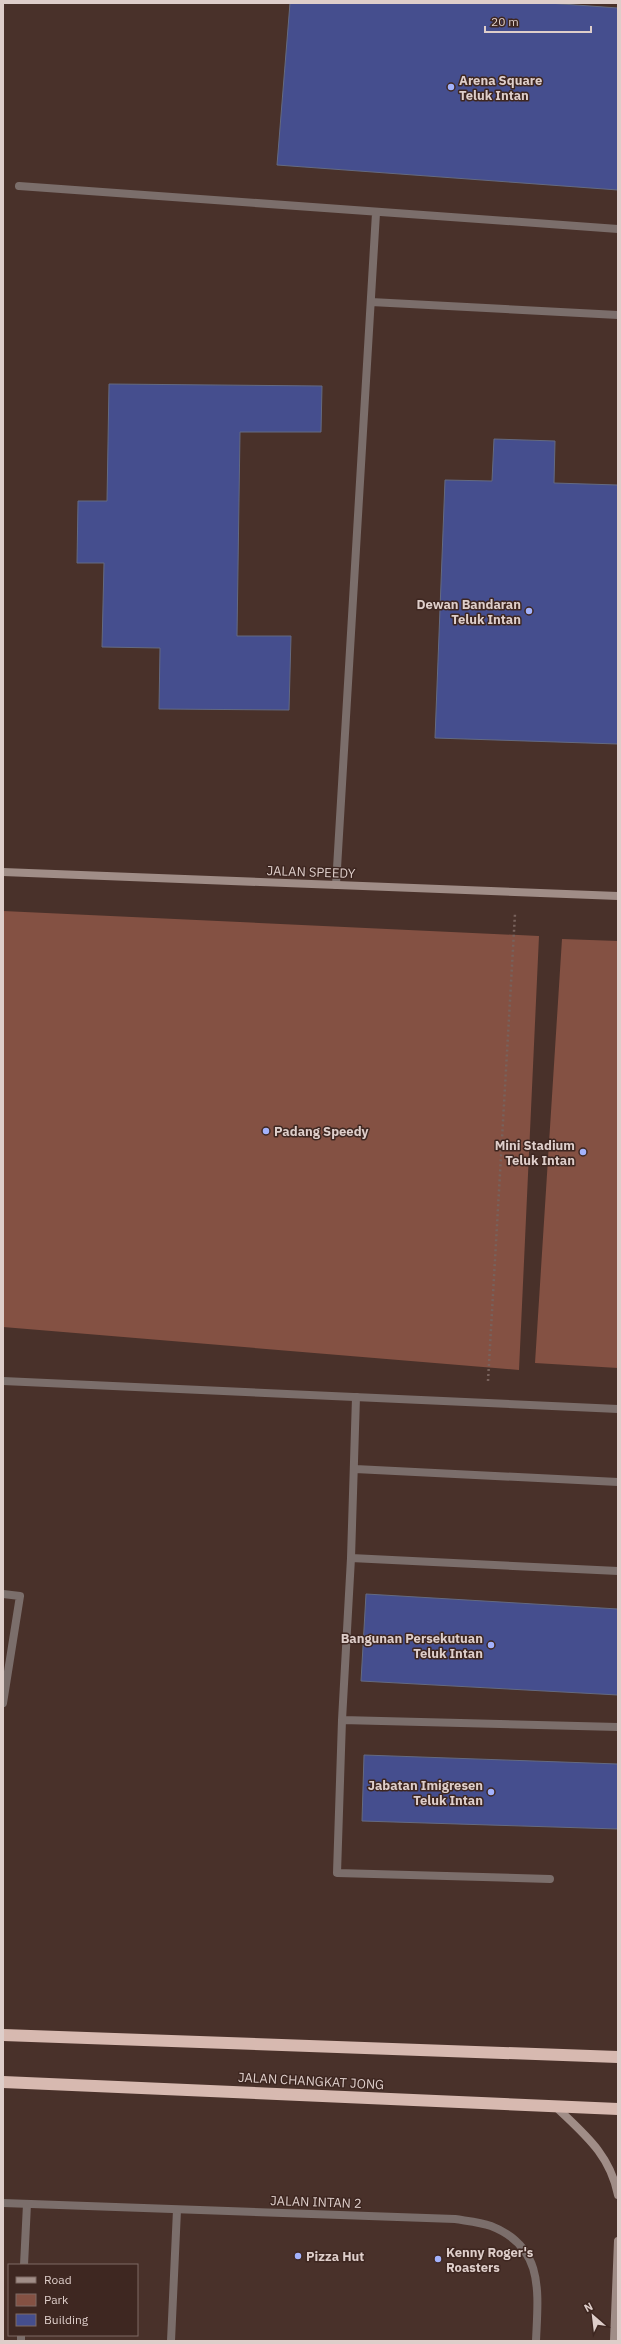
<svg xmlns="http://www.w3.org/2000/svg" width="621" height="2344" font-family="'IBM Plex Sans',sans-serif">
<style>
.green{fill:#845143}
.building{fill:#454e8e;stroke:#646a81}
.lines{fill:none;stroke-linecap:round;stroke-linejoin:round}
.path{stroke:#78625c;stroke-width:2.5;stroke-dasharray:2 3;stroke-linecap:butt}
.lane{stroke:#7b6e6b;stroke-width:8}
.street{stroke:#7b6e6b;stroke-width:8}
.secondary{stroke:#a08d87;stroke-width:8}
.highway{stroke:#d7b9b0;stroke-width:12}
.poi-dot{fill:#a3b2fc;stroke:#3e2721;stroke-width:1.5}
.labels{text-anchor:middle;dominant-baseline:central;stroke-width:3;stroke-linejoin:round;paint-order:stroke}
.poi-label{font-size:13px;font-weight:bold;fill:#dececa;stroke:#3e2721;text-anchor:start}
.street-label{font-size:13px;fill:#dececa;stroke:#3e2721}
</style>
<rect width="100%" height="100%" fill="#49312a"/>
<!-- green -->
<path class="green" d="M3 911 539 936 519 1370 3 1327Z
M562 939 618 941V1368L535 1363Z"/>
<!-- building -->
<path class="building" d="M290 3H548L618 8V190L277 165Z
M109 384 322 386 321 432H240L237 636H291L289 710 159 709 160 648 102 647 104 563H77L78 501H107Z
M494 439 555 441 554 483 618 485V744L435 738 445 480 492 481Z
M366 1594 618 1609V1695L361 1681Z
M364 1755 618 1764V1829L362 1821Z"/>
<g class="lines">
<!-- path -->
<path class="path" d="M488 1381 515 914"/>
<!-- lane -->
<path class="lane" d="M19 186 618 229
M371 302 618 315
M336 885 376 213
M356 1397 351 1558 342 1720 618 1727
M355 1469 618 1482
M351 1558 618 1571
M3 1594 20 1596 3 1703
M342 1720 337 1873 550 1879
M171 2341 177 2210"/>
<!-- street -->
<path class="street" d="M3 1381 618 1409
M3 2203 455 2219C467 2221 480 2222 491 2226 545 2247 538 2293 536 2341
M24 2265 27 2204
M21 2341V2335"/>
<!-- secondary -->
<path class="secondary" d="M3 872 618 896
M555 2106C584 2134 610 2154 618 2195
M614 2341 618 2241"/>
<!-- highway -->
<path class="highway" d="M3 2035 618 2057
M3 2082 618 2109"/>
</g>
<!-- markers -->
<g class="poi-dot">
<circle cx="451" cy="87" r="4"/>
<circle cx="529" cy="611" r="4"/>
<circle cx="266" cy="1131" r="4"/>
<circle cx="583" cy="1152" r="4"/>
<circle cx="491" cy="1645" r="4"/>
<circle cx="491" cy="1792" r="4"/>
<circle cx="298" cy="2256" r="4"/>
<circle cx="438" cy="2259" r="4"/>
</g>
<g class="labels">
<!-- poi labels -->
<g class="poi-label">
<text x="459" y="80">Arena Square<tspan x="459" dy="15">Teluk Intan</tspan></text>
<text x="521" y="604" text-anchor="end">Dewan Bandaran<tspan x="521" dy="15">Teluk Intan</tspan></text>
<text x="274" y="1131">Padang Speedy</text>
<text x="575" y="1145" text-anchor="end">Mini Stadium<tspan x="575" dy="15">Teluk Intan</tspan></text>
<text x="483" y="1638" text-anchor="end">Bangunan Persekutuan<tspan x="483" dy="15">Teluk Intan</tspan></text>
<text x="483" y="1785" text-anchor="end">Jabatan Imigresen<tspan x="483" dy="15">Teluk Intan</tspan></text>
<text x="446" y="2252">Kenny Roger's<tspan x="446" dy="15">Roasters</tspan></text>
<text x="306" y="2256">Pizza Hut</text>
</g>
<!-- street labels -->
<g class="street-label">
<text transform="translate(311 872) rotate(2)">JALAN SPEEDY</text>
<text transform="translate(311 2081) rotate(3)">JALAN CHANGKAT JONG</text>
<text transform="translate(316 2202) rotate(2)">JALAN INTAN 2</text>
</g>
</g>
<!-- border -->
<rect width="621" height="2344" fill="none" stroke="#dececa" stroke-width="8"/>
<!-- legend -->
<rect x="8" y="2264" width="130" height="72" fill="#3e2721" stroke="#7e6a65"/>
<rect x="16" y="2277" width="20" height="6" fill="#a08d87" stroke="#7e6a65"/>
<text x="44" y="2284" font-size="12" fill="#dececa">Road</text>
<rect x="16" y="2294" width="20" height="12" fill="#845143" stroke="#7e6a65"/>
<text x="44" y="2304" font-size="12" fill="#dececa">Park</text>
<rect x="16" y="2314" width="20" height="12" fill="#454e8e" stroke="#7e6a65"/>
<text x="44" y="2324" font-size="12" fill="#dececa">Building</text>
<!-- north arrow -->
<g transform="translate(593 2316) rotate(332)" stroke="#3e2721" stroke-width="3" paint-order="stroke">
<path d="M0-3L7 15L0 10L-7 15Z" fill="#dececa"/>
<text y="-6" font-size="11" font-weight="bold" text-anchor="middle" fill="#dececa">N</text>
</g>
<!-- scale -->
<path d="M485 26v6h106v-6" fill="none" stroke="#dececa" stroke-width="2"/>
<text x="491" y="26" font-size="12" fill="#dececa" stroke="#3e2721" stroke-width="3" paint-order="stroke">20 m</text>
</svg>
